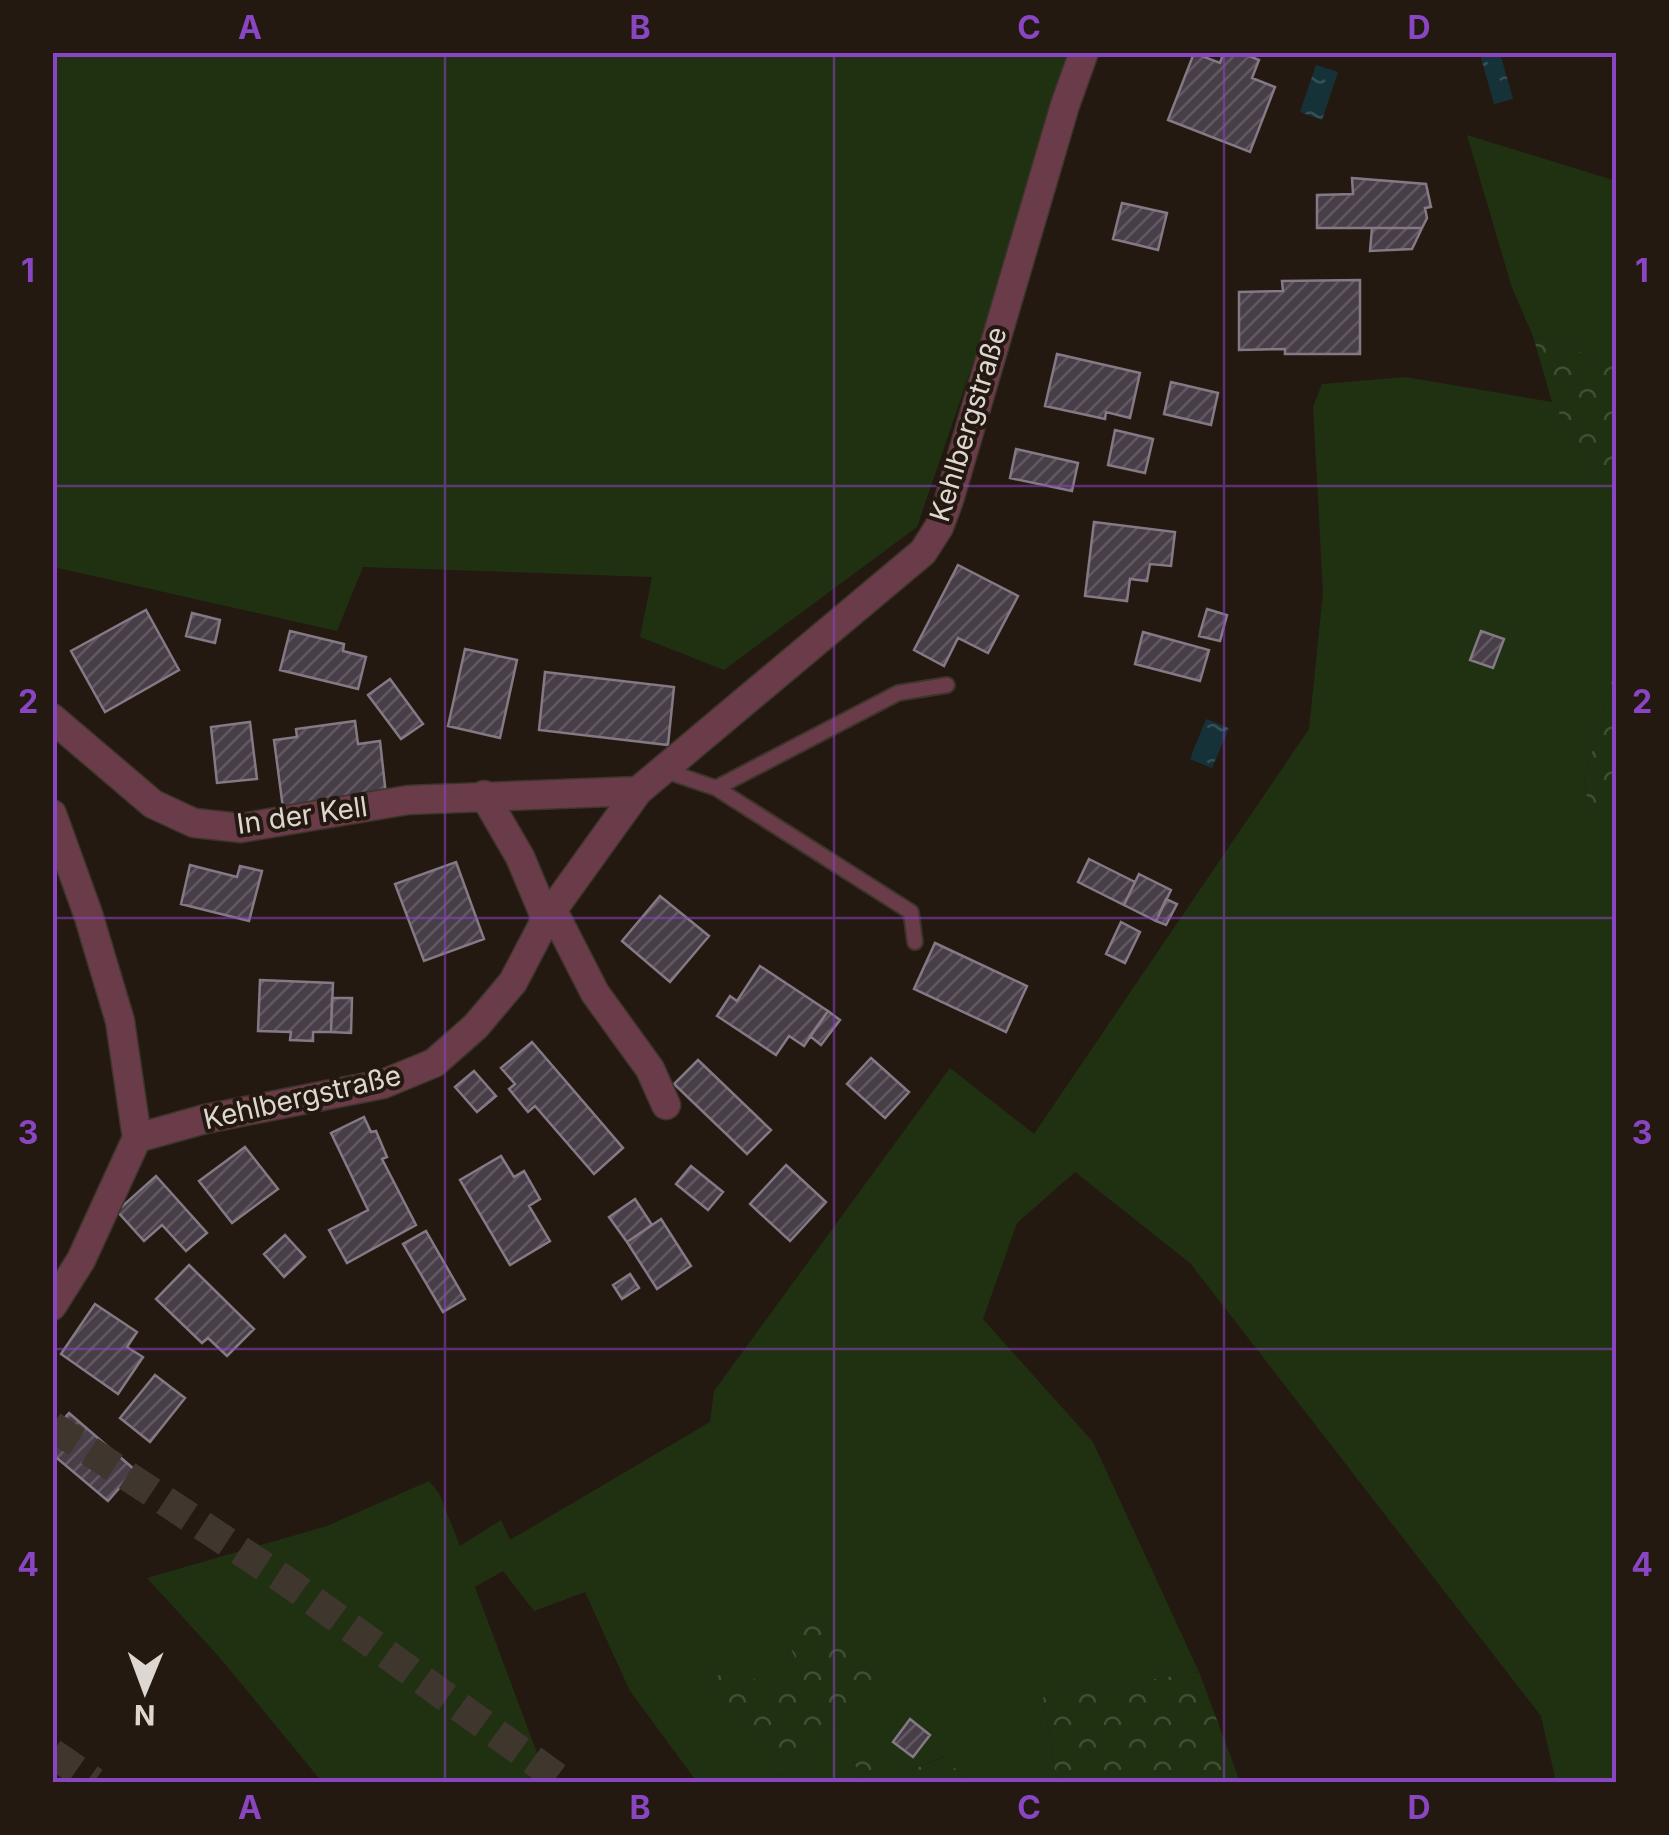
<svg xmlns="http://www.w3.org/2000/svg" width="1669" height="1835" font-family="Inter,sans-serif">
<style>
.grass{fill:#203112;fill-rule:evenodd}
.forest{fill:url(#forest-crowns)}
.water{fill:url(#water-ripples)}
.building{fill:url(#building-hatch);stroke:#847985;stroke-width:2.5}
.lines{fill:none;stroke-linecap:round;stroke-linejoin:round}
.motorway-tunnel{stroke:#3f362d;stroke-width:30;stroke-dasharray:30 15;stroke-linecap:butt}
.service-casing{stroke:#3d342b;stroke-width:18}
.minor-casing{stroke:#3d342b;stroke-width:31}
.service{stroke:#6a3c4a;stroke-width:14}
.minor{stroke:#6a3c4a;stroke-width:28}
.grid{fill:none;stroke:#8a46c2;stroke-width:2.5;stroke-opacity:0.55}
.labels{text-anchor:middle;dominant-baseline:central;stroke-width:8;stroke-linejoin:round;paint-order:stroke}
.street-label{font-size:28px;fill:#ded7d1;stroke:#231910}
.neatline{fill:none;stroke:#8a46c2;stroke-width:4}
.grid-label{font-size:32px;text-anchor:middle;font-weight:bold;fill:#8a46c2}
</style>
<defs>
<pattern id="forest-crowns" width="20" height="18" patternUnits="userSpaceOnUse" patternTransform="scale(2.5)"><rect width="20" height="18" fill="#203112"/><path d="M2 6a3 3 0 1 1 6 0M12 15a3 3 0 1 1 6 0" fill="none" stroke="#404e33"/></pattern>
<pattern id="water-ripples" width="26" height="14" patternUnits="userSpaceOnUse" patternTransform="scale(2.5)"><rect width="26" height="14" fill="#153238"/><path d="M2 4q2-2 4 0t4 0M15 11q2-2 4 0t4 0" fill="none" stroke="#374f54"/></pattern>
<pattern id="building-hatch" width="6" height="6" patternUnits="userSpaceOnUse" patternTransform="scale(2.5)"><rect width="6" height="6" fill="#473e48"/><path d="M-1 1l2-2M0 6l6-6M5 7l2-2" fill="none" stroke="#615961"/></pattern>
</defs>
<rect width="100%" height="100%" fill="#231910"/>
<!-- grass -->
<path class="grass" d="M53 53H1068L982 337 917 527 724 670 640 637 652 577 363 567 337 631 53 567Z
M1467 135 1616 181V364L1533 336 1512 288Z
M1405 377 1552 402 1616 504V665L1584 781 1588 804 1616 813V1782H1556L1541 1716 1190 1263 1075 1172 1017 1223 983 1319 1093 1442 1199 1672 1043 1697 1057 1782H965L945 1756 901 1774 853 1761 864 1782H697L630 1691 585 1592 534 1611 503 1571 475 1587 548 1782H322L221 1659 147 1578 327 1526 429 1481 439 1493 460 1546 501 1520 510 1540 710 1422 714 1391 950 1068 1034 1134 1309 729 1323 593 1313 407 1322 384ZM795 1657 862 1708 828 1730 801 1770 778 1776 766 1744 707 1684 738 1662 768 1694Z"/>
<!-- forest -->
<path class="forest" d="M1533 336 1616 364V504L1552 402Z
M1616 665V813L1588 804 1584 781Z
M825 1616 836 1640 848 1638 885 1668 862 1708 828 1730 801 1770 778 1776 766 1744 707 1684 738 1661 768 1694 795 1657 783 1634Z
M1199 1672 1240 1782H1057L1043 1697Z
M866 1745 901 1774 946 1756 965 1782H864L853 1761Z"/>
<!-- water -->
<path class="water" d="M1500 53 1513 99 1494 104 1480 54Z
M1316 65 1338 72 1322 120 1300 112Z
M1206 719 1229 728 1212 768 1190 759Z"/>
<!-- building -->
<path class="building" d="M1224 52H1239L1259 60 1252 78 1275 87 1250 152 1168 120 1194 53 1220 63Z
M1352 178 1426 184 1431 207 1425 208 1427 218 1422 228H1317V195L1353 194Z
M1122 203 1167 213 1158 250 1113 239Z
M1372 228H1422L1412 249 1370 251Z
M1360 280V354H1285V349L1239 350V292L1283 291 1282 281Z
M1057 354 1140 373 1130 418 1106 412 1105 419 1045 406Z
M1171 382 1218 393 1211 425 1164 414Z
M1115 430 1153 439 1145 473 1108 465Z
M1016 449 1078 463 1072 491 1010 478Z
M1094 522 1175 532 1171 566 1150 564 1147 581 1130 579 1127 601 1085 596Z
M958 565 1018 596 988 653 958 638 944 666 914 650Z
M1207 609 1227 615 1220 641 1199 636Z
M146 610 179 670 105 712 71 651Z
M192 613 220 620 215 643 186 636Z
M290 631 344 644 343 651 366 657 358 689 280 670Z
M1481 631 1504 639 1493 668 1470 660Z
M1143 632 1209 650 1200 681 1135 664Z
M465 649 517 660 500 738 448 726Z
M545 672 674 687 668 745 539 730Z
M390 679 423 724 401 739 368 695Z
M355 721 358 744 380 741 386 795 283 808 274 740 297 737 296 729Z
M250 722 257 779 217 783 211 727Z
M1089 859 1135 882 1124 905 1078 882Z
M456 862 484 939 424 961 395 884Z
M190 865 237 877 240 866 262 871 249 921 181 904Z
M1139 874 1171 890 1156 921 1124 905Z
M660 896 709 936 670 982 622 941Z
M1166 899 1177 904 1166 925 1156 921Z
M1121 922 1140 932 1125 963 1106 954Z
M935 943 1027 986 1006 1032 914 989Z
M760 966 828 1011 804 1046 789 1036 776 1055 717 1016 730 996 737 1001Z
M260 980 333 983 331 1032H313V1041L290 1040 291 1032 258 1031Z
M332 998H352L351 1033 331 1032Z
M828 1011 840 1020 821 1045 810 1036Z
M532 1042 623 1148 594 1174 535 1106 528 1112 509 1089 515 1084 501 1068Z
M871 1058 909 1092 885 1118 847 1084Z
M698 1060 771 1130 747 1154 674 1084Z
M474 1071 496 1096 477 1112 455 1087Z
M364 1117 371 1132 376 1131 387 1157 382 1159 416 1225 347 1263 329 1230 368 1210 331 1133Z
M245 1147 278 1189 232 1223 199 1181Z
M501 1156 514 1177 524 1171 540 1199 529 1206 550 1241 510 1265 460 1180Z
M786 1165 826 1202 790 1241 750 1204Z
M691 1166 723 1192 708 1210 676 1184Z
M156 1176 207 1233 186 1251 162 1225 144 1241 117 1211Z
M635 1199 652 1225 627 1242 609 1217Z
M661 1219 691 1266 657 1289 627 1242Z
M426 1231 465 1299 443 1312 403 1244Z
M285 1235 305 1257 284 1277 264 1254Z
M189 1265 254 1329 227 1356 208 1338 202 1343 156 1299Z
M630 1274 639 1288 622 1299 613 1285Z
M95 1304 137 1332 127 1347 143 1357 118 1394 61 1354Z
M155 1375 185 1398 150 1442 120 1418Z
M69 1413 135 1470 108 1501 52 1454V1432Z
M910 1719 930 1735 913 1757 893 1742Z"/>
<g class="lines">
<!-- motorway-tunnel -->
<path class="motorway-tunnel" d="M52 1426 289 1583 563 1782
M52 1753 94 1782"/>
<defs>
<path id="service" d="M663 770 716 788 911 912 915 942
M716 788 898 693 947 685"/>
<path id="minor" d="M52 718 153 804 194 823 241 828 408 800 638 791
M484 795 520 857 546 919
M52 814 88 914 120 1021 137 1138
M552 909 595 993 650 1069 666 1105
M52 1306 81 1260 137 1138 205 1119 383 1084 434 1063 476 1026 513 982 546 919 638 791 923 552 939 527 949 500 1065 105 1084 52"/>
</defs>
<!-- service casing -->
<use href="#service" class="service-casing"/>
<!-- minor casing -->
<use href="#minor" class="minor-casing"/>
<!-- service -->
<use href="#service" class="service"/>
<!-- minor -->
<use href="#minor" class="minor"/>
</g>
<!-- grid -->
<path class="grid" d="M445 52V1782M834 52V1782M1224 52V1782M52 486H1616M52 918H1616M52 1349H1616"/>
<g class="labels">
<!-- street labels -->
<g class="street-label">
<text transform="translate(968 424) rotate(-73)">Kehlbergstraße</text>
<text transform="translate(302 815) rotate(-8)">In der Kell</text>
<text transform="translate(302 1097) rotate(-13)">Kehlbergstraße</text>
</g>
</g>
<!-- border -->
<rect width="1669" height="1835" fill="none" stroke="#231910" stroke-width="110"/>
<!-- north arrow -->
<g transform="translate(145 1690) rotate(181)" stroke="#231910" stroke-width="8" paint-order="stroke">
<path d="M0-8L18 38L0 25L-18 38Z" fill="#ded7d1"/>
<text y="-15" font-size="28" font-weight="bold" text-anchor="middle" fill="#ded7d1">N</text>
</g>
<rect x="55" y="55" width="1559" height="1725" class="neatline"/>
<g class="grid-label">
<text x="250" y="39">A</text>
<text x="640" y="39">B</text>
<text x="1029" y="39">C</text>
<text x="1419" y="39">D</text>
<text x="28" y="282">1</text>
<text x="1642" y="282">1</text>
<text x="28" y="713">2</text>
<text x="1642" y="713">2</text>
<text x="28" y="1144">3</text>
<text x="1642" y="1144">3</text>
<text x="28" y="1576">4</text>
<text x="1642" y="1576">4</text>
<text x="250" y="1819">A</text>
<text x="640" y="1819">B</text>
<text x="1029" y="1819">C</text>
<text x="1419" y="1819">D</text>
</g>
</svg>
